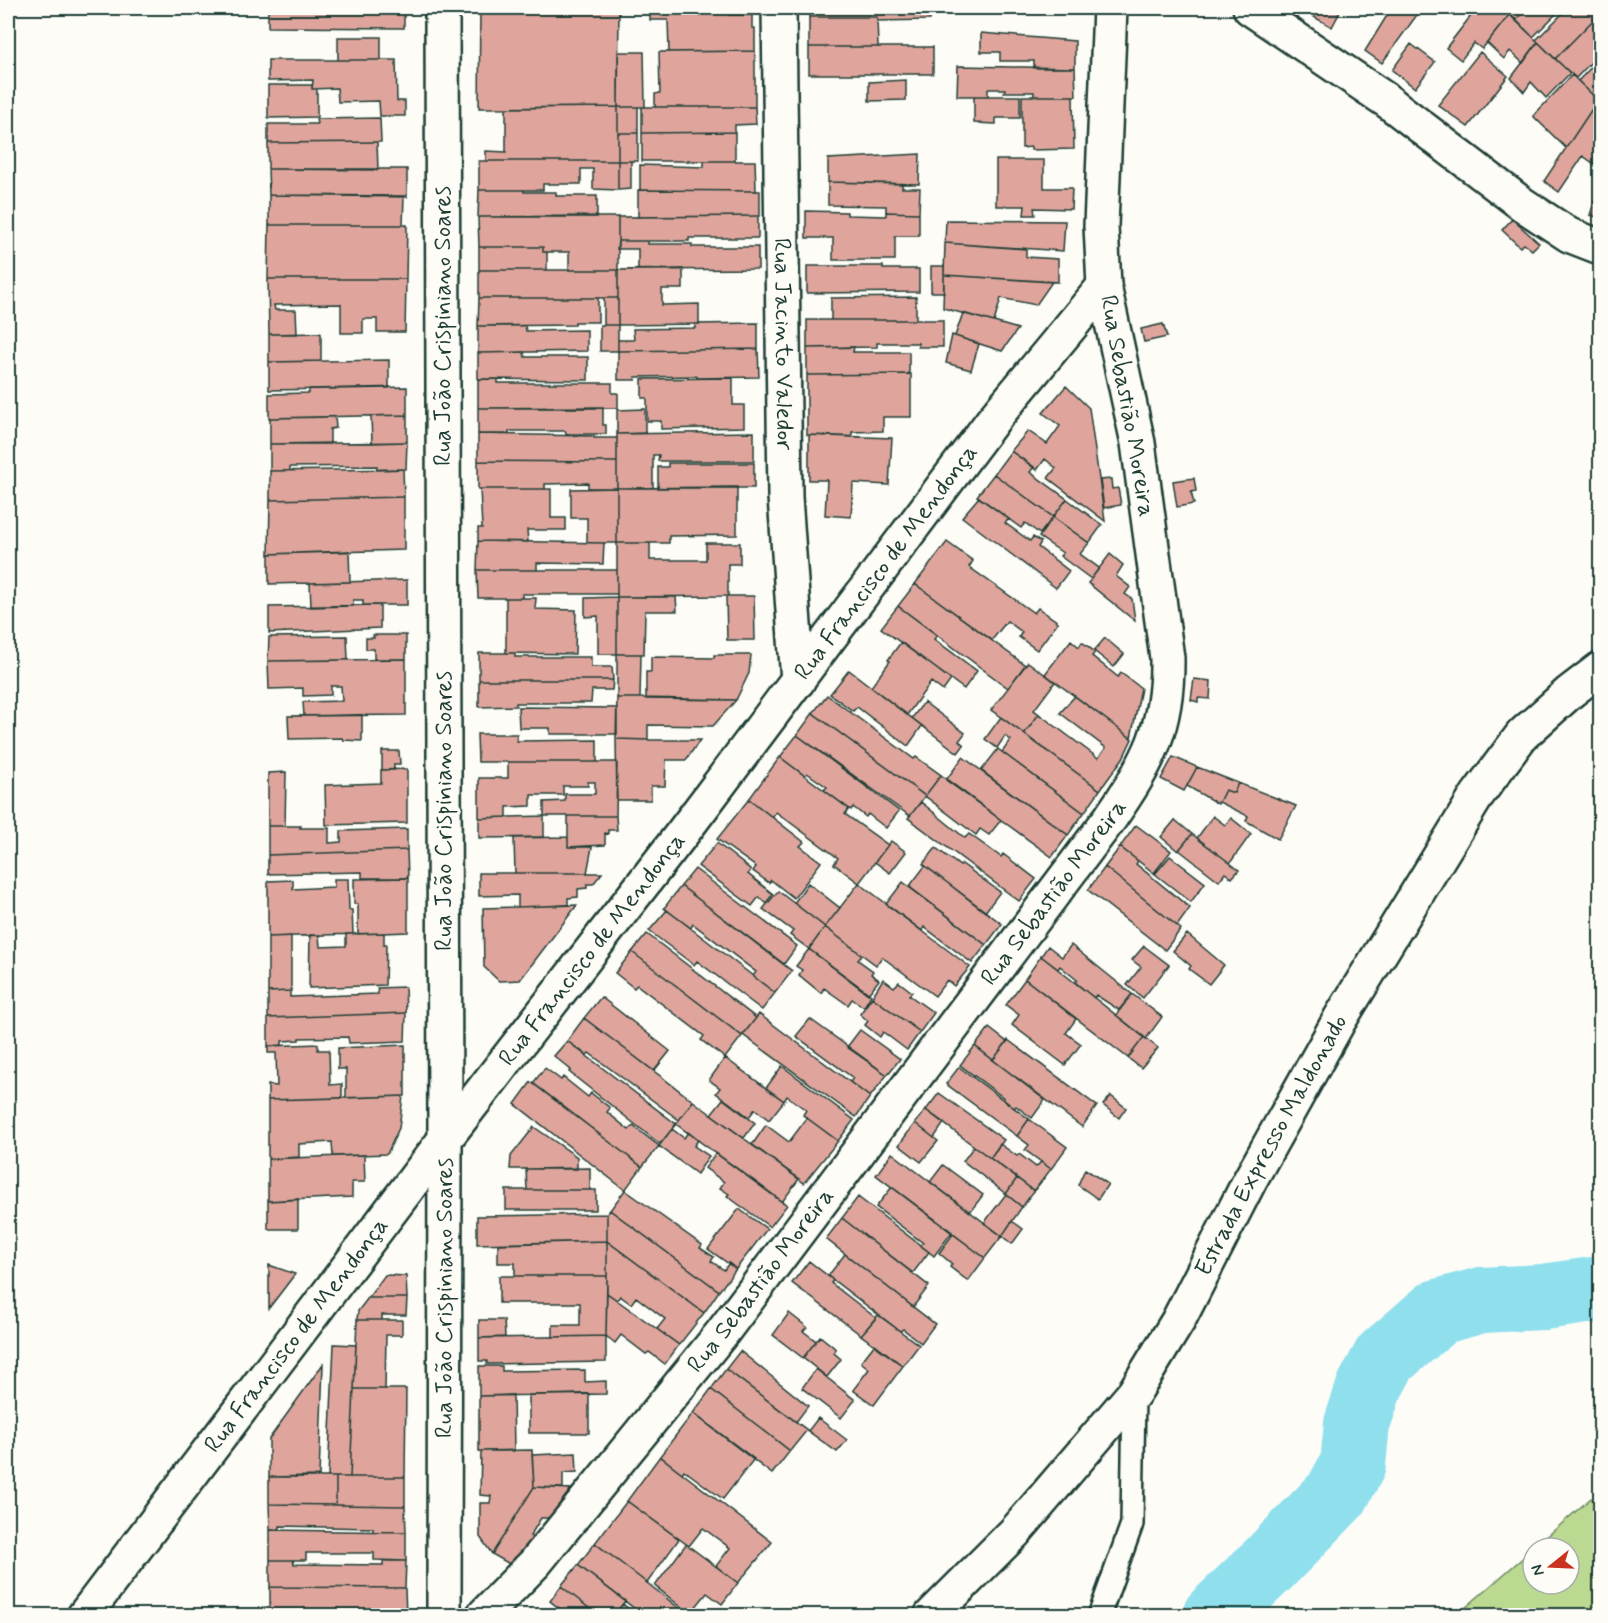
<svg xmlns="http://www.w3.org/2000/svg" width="1608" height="1623" font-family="Mynerve,sans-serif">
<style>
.green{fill:#bbd991;stroke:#6d8b62;stroke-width:1.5}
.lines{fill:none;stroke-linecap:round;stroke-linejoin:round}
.river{stroke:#90dfed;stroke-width:66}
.building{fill:#dfa59c;stroke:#1f3d34;stroke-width:1.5}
.lane-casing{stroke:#1f3d34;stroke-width:26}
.street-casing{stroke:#1f3d34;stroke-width:38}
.secondary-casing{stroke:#1f3d34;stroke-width:38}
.lane{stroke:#fdfcf7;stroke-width:21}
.street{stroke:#fdfcf7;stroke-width:33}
.secondary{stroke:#fdfcf7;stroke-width:33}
.labels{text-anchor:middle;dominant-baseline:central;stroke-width:6;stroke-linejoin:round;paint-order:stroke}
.street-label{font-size:24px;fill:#1f3d34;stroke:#fdfcf7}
</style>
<rect width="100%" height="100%" fill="#fdfcf7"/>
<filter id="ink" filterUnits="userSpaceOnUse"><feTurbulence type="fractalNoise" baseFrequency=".0167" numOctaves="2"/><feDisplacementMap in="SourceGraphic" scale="12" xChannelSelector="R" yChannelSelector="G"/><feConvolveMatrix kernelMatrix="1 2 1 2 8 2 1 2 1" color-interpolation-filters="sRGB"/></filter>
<g filter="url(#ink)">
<!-- green -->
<path class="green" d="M1591 1498 1600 1509V1615H1457L1533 1549V1584H1569V1548H1534Z"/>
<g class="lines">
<!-- river -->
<path class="river" d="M1215 1616 1268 1565 1337 1494 1353 1464 1357 1424 1369 1388 1385 1358 1438 1312 1482 1300 1543 1297 1593 1290 1600 1291"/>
</g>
<!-- building -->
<path class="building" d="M268 8H404V28L268 27Z
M480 8H619L618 107 479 108Z
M650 8H729V15H752V28H755V51L669 52 668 20H650Z
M809 8H930V20L877 21V17H809Z
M1319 8H1342L1332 27 1314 17Z
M1388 8H1422L1382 63 1365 51 1388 14 1385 12Z
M1477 8H1503L1510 14 1482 49 1474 43 1461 60 1446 48Z
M1503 8H1529L1515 20Z
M1529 8H1562L1533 37 1515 20Z
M1568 8H1597L1593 12 1597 16 1555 59 1536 40Z
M1600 13V53L1576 78 1555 59Z
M1510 14 1538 42 1523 63 1510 51 1504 59 1487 43Z
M809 17H877L878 47H809Z
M981 33 1075 41V68H1034V61H1000V52H981Z
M338 37H381V60H338Z
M1538 42 1570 73 1546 98 1531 82 1524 92 1511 78Z
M1411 44 1435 62 1415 88 1392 70Z
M809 47H933V74H809Z
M755 51V107H655V94L660 93 659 52Z
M618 52H644L645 107H618Z
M1480 52 1508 76 1468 127 1438 105Z
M1600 58V97L1598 100 1578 81Z
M268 60H396L397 101H405V116H380L379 101 338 102 337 88 312 89 313 80 268 81Z
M958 66 1075 68 1076 96H1034V92H1004L1005 89H988V96H957Z
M1572 75 1598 100 1566 148 1533 116Z
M906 80V100L869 101V82Z
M268 85H312V89H317V117L268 118Z
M974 96H1020V118H996V124L974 123Z
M1022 96H1073L1074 149 1031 150V147L1022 148Z
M1598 100 1600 102V168L1583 156 1559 192 1544 181Z
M618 107H638V133H618Z
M618 107V161H486V151L506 152V108Z
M642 107H755L756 124 735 125V132L642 133Z
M380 118 381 142 268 143V124H317L316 119Z
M735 132V161H642V133Z
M618 133H638V161H618Z
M377 142 378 170 268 169V143Z
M920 154 919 184 828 182V159Z
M996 160H1044V188H1072L1071 209 1034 208 1035 215H1024L1025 206H996Z
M479 161H618V190L593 189V169H581V184H543V190H479Z
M618 161H631V189L618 190Z
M704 161H755L756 191 640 190V165L704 167Z
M268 169H407V197L269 195Z
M828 182 902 184V188H920L919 213 886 212V206L828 205Z
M1600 184V218L1590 215Z
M479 190H524V192H556V196H597V216L478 217Z
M638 190 760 191V216L638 217Z
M269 195 404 196 403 225H269Z
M806 211 847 212V215L886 216V212L919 213V236H895V260H833V238H806Z
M758 216V238H689V241H618V217Z
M478 217H618V270H569V252H543V247H479Z
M1512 219 1539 243 1532 250 1524 244 1520 247 1502 230Z
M946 220 1065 221 1063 251 945 243Z
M269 225H407L406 279H268Z
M618 241H648V244H692V247H758V269L638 270V249H617Z
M945 243 1026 249V257L1058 259V282L944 275Z
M479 247H543V252H547V270H479Z
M807 266H883V269H919V292L809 293H807Z
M931 266H944V292H931Z
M683 269V289H662V305L699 304V324L618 325V270Z
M479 270H618V298H479Z
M944 275 1052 282 1036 305 1001 298 994 322 943 308Z
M268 279H406L405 332H377V319H363V333H341V304L274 305 275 310H296L297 334H269Z
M916 297V320H831V298Z
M479 298H598V322H575V325L478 326Z
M604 298H618V325H604Z
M963 313 994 322 1018 329 1002 351 955 336Z
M807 320H943V347H918V343H877V347L807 348Z
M758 323V349L618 351V340H634L633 329 695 328V324Z
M1163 324 1167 337 1144 342 1141 329Z
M600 325H618V351H600Z
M478 326H525L526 331 587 330V351L478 353Z
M321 333V361L269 362V334Z
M952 335 979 344 971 370 946 363Z
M854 347 853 352H909V374L807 375V348Z
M758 349 759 377 697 378V376L635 377 636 380H618V351Z
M524 352 525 357H588V380L478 379V353Z
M389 360V388L269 390V362Z
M911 374V417H883V431L852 432V437L807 435V375Z
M733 378V405H744V427L661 429V421H647V398H642V379Z
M478 379H498V383H612V393H618V408H478Z
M1066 386 1089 408 1105 521 1048 478 1056 468 1045 459 1037 470 1011 451 1028 431 1047 444 1060 426 1043 413Z
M407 387V415L269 418V394L309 393V389Z
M603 407V425H606V434H566L565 431H509V434H478V408Z
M645 409V433L617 434V410Z
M407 415V442L372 443 371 416Z
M335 417 336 428 330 429V444H270V418Z
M754 432V461H658L659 455H653V488H617V434Z
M478 434 594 436V438H617V462L478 461Z
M809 435 892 438 889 485 853 483 851 517 825 515 827 480H809Z
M407 442 406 469 377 470V466L290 467V471H270V444Z
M1011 451 1034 467 1030 472 1067 499 1053 517 994 474Z
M478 461 617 462V488H588V483L545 484V489H478Z
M668 463H754V488H658V467H668Z
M403 469 404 497 270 500V471Z
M994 474 1053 517 1040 534 1025 523 1021 528 977 496Z
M1194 478 1196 491 1191 492 1194 504 1177 507 1173 481Z
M1111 479 1112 489 1118 488 1121 505 1104 508 1100 480Z
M737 487V535L669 536V543H617V488Z
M617 488V543H587V518H571V489Z
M480 489H551V518H566V530H527L528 542 478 541V528H482Z
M404 497V550L269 554 270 500Z
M979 497 1009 519 1005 523 1030 541 1033 537 1041 542 1038 547 1069 571 1056 588 962 517Z
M1067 499 1102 525 1089 543 1053 517Z
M1053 517 1089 543 1080 554 1099 568 1091 579 1060 556 1063 553 1039 537Z
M478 541 604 543 603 564 537 563V570H477Z
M947 542 973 561 969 567 1034 613 1038 608 1058 622 1037 650 1019 637 1022 632 1007 621 992 640 915 584Z
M617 543H650V560H706V543H740V564H728V596L617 597Z
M349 551 350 582 269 584V554Z
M1110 554 1123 565 1116 576 1130 587 1125 594 1132 599 1135 621 1088 583Z
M477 570H617V594H522V598H478Z
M407 580V605H363V600H353V606L311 607 310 583Z
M915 584 1025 665 1008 688 898 606Z
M726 596H754L755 640H727Z
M617 597V654H598V616L585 617V598Z
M617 597H676L677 611H645L644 654H617Z
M506 598H536L535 609 576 610 575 654 506 653Z
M380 605V628L269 633V607Z
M898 606 937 635 934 639 977 671 964 689 881 628Z
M373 635H406V659H374V649H366V638H374Z
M347 636 348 660 268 661 269 637Z
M1105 638 1124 654 1114 667 1094 651Z
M1071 640 1079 647 1082 642 1095 652 1092 656 1118 677 1121 673 1141 688 1131 738 1045 674Z
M901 642 951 680 943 691 931 682 907 715 871 687 890 661 888 660Z
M479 653H515V657H591V667H612L613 680H479Z
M617 654H641L640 698H617Z
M714 655H751L749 673 736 700 646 699V672H651V657L714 658Z
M406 659V715L304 716 303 702 342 701 341 686H331V695L303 696V688L269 689 268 661Z
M1028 662 1055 682 1034 710 1039 714 1024 734 991 710Z
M849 670 922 726 908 746 857 707 853 711 830 694Z
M1194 679 1211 681 1210 699 1198 698V702L1191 700Z
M479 680H613L612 690H592L591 703H516V706L479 707Z
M827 695 914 759 916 757 941 775 925 796 813 713Z
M1075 696 1132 739 1123 758 1100 790 1024 734 1039 714 1098 758 1106 748 1060 713Z
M617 698H640L736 700 713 726 648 725V740L616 739Z
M924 702 965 733 959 741 964 745 958 753 912 718Z
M518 707 617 708V734H550V728H519Z
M813 713 925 796 910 816 797 735Z
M362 715V741L343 740 342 738 289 739 288 716Z
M1001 717 1100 790 1084 813 1002 752 1011 740 1005 736 997 748 985 739Z
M477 734H517V741L597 740V762H478Z
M797 735 899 811 886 828 868 814 866 817 853 807 851 810 824 790 827 787 807 773 805 776 780 757Z
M616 739 648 740H700L686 760H666L665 786H651V800H617Z
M998 749 1084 813 1068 835 981 771Z
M382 751H399L400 764H394V770H382Z
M780 757 849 809 845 814 888 845 859 883 834 864 838 858 776 812 772 817 749 799Z
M963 757 1068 835 1052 857 946 780Z
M1173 757 1197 767 1184 791 1161 779Z
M508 762H617L616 816H544V802L565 801V794H595V782H588V786H563V795H531V806L507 807V817L479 818V778H508Z
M1197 767 1238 783 1234 793 1225 790 1218 804 1187 786Z
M407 769V823L326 825 325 785 381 783V770Z
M286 772 285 826H268V773Z
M941 775 1001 820 989 835 980 829 976 835 925 796Z
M1238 783 1296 806 1278 839 1246 821 1248 816 1219 802 1225 790 1234 793Z
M749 799 804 842 800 846 821 862 794 898 771 880 769 883 753 871 756 867 717 839Z
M921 802 965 838 969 834 1001 857 1003 854 1036 879 1019 901 908 818Z
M544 816V837L479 838V818Z
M568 816H616L617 830H608V834L605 833V845L568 847Z
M1213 816 1225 825 1231 818 1251 834 1230 863 1197 838Z
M1175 820 1192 834 1178 851 1161 837Z
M1136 825 1171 851 1154 873 1120 847Z
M268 826H301L300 828H329V843L341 842V831L407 829V850L268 855Z
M1192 834 1239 870 1232 878 1225 873 1219 881 1179 850Z
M568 837V847H592L587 873H515L514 838Z
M891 841 906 852 890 873 875 862Z
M717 843 751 870 748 874 773 894 766 903 759 897 752 906 698 866Z
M1120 847 1138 861 1136 864 1190 908 1177 926 1105 867Z
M936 848 960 866 962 864 1000 892 985 912 923 864Z
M407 850 408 878H362V872L268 874V855Z
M1170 856 1205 883 1191 902 1155 874Z
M925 866 1002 924 986 945 909 887Z
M1105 867 1181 929 1165 950 1088 890Z
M695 869 797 946 784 964 681 886Z
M479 873H602L593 884H587V888L578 889V897L568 898V905L518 907V895L479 896Z
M408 878V932L358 934V904H354V879Z
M334 879H348L349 910H352L353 934 268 937V881L293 880V889L334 887Z
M903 882 986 945 972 963 924 927 922 931 886 904Z
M808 883 840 908 825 927 794 903Z
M859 883 970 967 954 986 947 980 935 996 882 957 876 965 825 927Z
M681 886 792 971 775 993 753 976 756 972 693 924 691 928 664 908Z
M778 891 825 927 809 949 790 935 793 931 763 909Z
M577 905 520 980 499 981 484 967 483 908Z
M667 910 775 993 762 1010 697 961 694 965 649 931Z
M825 927 862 955 858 960 873 971 871 974 879 980 868 994 809 949Z
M384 933V945L386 944 385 985 309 988 310 935H319L320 947 346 946V934Z
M647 934 756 1018 742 1036 632 952Z
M1187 934 1224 965 1209 984 1189 969 1191 966 1173 951Z
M291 936V991L268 992V937Z
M1071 945 1132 994 1119 1010 1096 995 1094 998 1075 982 1077 980 1060 966 1058 969 1041 956 1048 946 1062 957Z
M1144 946 1169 965 1143 998 1127 985 1141 967 1132 960Z
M809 949 871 995 864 1007 852 999 848 1005 824 988 821 993 799 975 802 970 796 966Z
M632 952 742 1036 725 1058 701 1040 704 1036 637 985 634 988 615 973Z
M1041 956 1144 1037 1128 1058 1025 979Z
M883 979 894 987 899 982 912 992 909 995 934 1013 920 1032 872 997Z
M1025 979 1076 1019 1066 1033 1081 1044 1065 1065 1012 1025 1019 1015 1006 1005Z
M405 987 406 1013 268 1018V992L290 991V997L378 994 377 988Z
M1132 994 1162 1017 1146 1039 1116 1015Z
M601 997 670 1051 654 1071 584 1018Z
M872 997 920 1032 907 1050 883 1032 880 1037 865 1025 868 1021 860 1014Z
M406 1013 405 1041 349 1043 348 1037 299 1038V1040L282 1041V1045L268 1046V1018Z
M759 1014 870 1097 856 1117 743 1035Z
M584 1018 693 1101 679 1120 589 1053 587 1055 567 1041Z
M810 1019 887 1075 870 1097 850 1082 853 1078 796 1036Z
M989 1028 1007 1042 993 1060 975 1046Z
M860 1030 900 1059 887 1075 847 1047Z
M1144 1037 1158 1048 1141 1068 1128 1058Z
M1008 1040 1097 1106 1082 1127 993 1060Z
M567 1041 676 1124 660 1144 569 1072 571 1070 554 1056Z
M318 1044V1050H329L330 1085 342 1084V1098L268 1100V1085L277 1086 276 1053H268V1046Z
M405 1045V1096L346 1098V1069H338V1048Z
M975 1046 1045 1100 1032 1118 1016 1106 1014 1108 1003 1099 1004 1098 960 1065Z
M725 1058 784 1101 769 1120 755 1109 749 1117 716 1093 720 1088 709 1080Z
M782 1066 854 1120 838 1141 803 1115 806 1110 787 1096 784 1101 766 1088Z
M959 1067 1029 1119 1017 1136 946 1084Z
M545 1068 561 1080 563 1077 588 1097 591 1093 610 1108 607 1112 629 1130 633 1126 659 1146 642 1167 533 1083Z
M531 1082 642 1167 625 1190 515 1104Z
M939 1093 1004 1140 990 1158 926 1110Z
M403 1096 399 1128 387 1154 333 1156 332 1142 299 1144V1157L268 1159V1100Z
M1111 1096 1126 1108 1119 1118 1103 1105Z
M723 1099 755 1123 744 1138 711 1114Z
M693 1101 799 1179 782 1202 676 1124Z
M926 1110 944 1123 934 1138 915 1123Z
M807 1118 838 1141 804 1183 752 1145 766 1125 789 1142Z
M1029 1119 1067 1147 1051 1169 1025 1150 1029 1145 1017 1136Z
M915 1123 938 1141 921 1162 899 1145Z
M534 1127 577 1157V1169H510L511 1156Z
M672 1129 684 1138 688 1132 698 1140 694 1146 709 1156 697 1174 659 1146Z
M1000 1144 1017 1156 1019 1154 1036 1167 1041 1162 1051 1169 1034 1191 990 1158Z
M974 1146 1017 1178 1006 1194 963 1161Z
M716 1153 787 1205 770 1227 727 1196 729 1194 720 1188 724 1182 705 1168Z
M892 1153 1002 1236 985 1258 876 1175Z
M364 1155 365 1182H352V1197L268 1201V1159Z
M943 1165 983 1195 970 1212 930 1182Z
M590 1168V1190H527L526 1169Z
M1085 1169 1108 1184 1098 1199 1078 1185Z
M1017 1178 1034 1191 1022 1207 1006 1194Z
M892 1187 952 1232 934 1256 920 1245 923 1243 876 1207Z
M506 1190H596V1210H506Z
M625 1190 702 1245 700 1248 714 1257 711 1261 724 1270 729 1263 736 1269 719 1291 610 1210Z
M1006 1194 1022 1207 1002 1236 984 1223Z
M858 1197 929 1252 913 1273 842 1218Z
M298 1199V1229H268V1201Z
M739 1209 767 1229 736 1269 708 1249Z
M610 1210 719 1291 704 1313 607 1241V1214Z
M607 1214V1241L477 1244V1216Z
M842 1218 929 1286 913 1307 826 1239Z
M1012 1221 1023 1229 1012 1244 1002 1236Z
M953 1234 985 1258 968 1281 950 1267 952 1264 939 1253Z
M607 1241 704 1313 679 1345 657 1329 665 1319 636 1297 631 1304 620 1296 617 1300 607 1293Z
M607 1241V1276H515V1263H498V1244Z
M845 1254 935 1324 921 1343 903 1329 900 1331 828 1276Z
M809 1261 833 1280 831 1283 876 1318 861 1335 792 1283Z
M269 1265 295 1274 269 1308Z
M385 1275 406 1276 407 1298H368Z
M499 1276H607L606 1336 553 1337V1325H580V1303H499Z
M607 1293 679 1345 665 1364 649 1352 646 1354 621 1335 615 1343 606 1336Z
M368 1298H407L406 1315H382V1320H357L358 1311Z
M789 1313 807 1327 803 1331 816 1341 803 1358 773 1335Z
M878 1315 919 1345 903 1366 861 1335Z
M357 1320H402V1335H386L385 1389H354Z
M479 1320H504L505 1337 479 1338Z
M606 1336V1362L487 1364V1361H479V1338Z
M820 1336 836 1349 834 1353 841 1359 827 1377 803 1358Z
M334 1344 356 1345 350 1477H328Z
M875 1344 903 1366 874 1405 853 1390 869 1369 861 1362Z
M740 1351 808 1406 796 1422 726 1369Z
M323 1364 319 1476 269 1477V1439Z
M479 1366H502V1371L585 1370V1382L606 1381V1394L479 1396Z
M726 1369 807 1430 790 1451 711 1389Z
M816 1369 855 1400 841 1418 802 1388Z
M354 1389H406L405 1477H350Z
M711 1389 790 1451 772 1474 693 1413Z
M589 1394V1433H529V1395Z
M513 1395 514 1451H479V1396Z
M693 1413 754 1459 723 1499 684 1470 682 1473 660 1456Z
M818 1418 847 1440 837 1452 808 1431Z
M532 1450 534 1487 492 1554 480 1537V1503H490L491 1496 480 1495 481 1451Z
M576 1453 577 1472 563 1473V1488L534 1487 532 1455Z
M660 1456 772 1542 738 1583 716 1566 730 1548 703 1528 689 1546 627 1501Z
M269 1477H336V1505L269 1504Z
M336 1477H405V1506L336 1505Z
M534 1487 571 1489 549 1518H541L530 1536 534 1539 513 1566 492 1554Z
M627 1501 679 1539 647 1583 595 1543Z
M269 1504 405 1506 406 1532H373V1528L280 1526V1530H270Z
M270 1530 406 1532V1561L374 1560V1553H306V1560H270Z
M595 1543 647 1583 689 1616H651L645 1611 643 1615 578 1565Z
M686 1544 738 1583 722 1604 707 1593 690 1614 655 1586Z
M270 1560H293L294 1564 383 1565V1561H406L405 1588 270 1587Z
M578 1565 625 1601 613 1616H599L561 1586Z
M561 1586 599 1616H563L565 1613 550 1601Z
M270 1587 405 1588 406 1616H352V1612L270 1613Z
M623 1604 637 1616H613Z"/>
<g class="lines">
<defs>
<path id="lane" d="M1099 1616 1132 1524 1134 1393"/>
<g id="street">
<path id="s1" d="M779 8 785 497 798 681"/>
<path d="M1250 8 1386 100 1522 204 1569 235 1600 247"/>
<path id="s2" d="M444 1616 445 1139 684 831 993 420 1104 286"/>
<path id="s3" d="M483 1616 535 1563 722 1333 1111 817C1149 762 1168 727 1167 658L1138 443 1104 286 1101 226 1110 8"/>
<path id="s4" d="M931 1616 1015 1532 1134 1393 1178 1321 1250 1180 1340 1019 1478 794 1522 735 1570 692 1600 669"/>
</g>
<g id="secondary">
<path id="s5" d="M84 1616 445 1139 442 8"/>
</g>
</defs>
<!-- lane casing -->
<use href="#lane" class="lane-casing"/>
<!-- street casing -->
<use href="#street" class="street-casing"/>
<!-- secondary casing -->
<use href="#secondary" class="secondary-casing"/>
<!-- lane -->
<use href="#lane" class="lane"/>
<!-- street -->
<use href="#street" class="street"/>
<!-- secondary -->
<use href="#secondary" class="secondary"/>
</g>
</g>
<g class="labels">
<!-- street labels -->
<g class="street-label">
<text transform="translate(443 326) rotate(-90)">Rua João Crispiniano Soares</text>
<text stroke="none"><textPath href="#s1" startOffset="336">Rua Jacinto Valedor</textPath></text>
<text transform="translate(1127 406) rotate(80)">Rua Sebastião Moreira</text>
<text stroke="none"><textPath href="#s2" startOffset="1203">Rua Francisco de Mendonça</textPath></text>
<text transform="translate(444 811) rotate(-90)">Rua João Crispiniano Soares</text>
<text stroke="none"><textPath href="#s3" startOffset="922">Rua Sebastião Moreira</textPath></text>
<text stroke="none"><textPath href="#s2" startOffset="717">Rua Francisco de Mendonça</textPath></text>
<text stroke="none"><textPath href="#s4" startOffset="585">Estrada Expresso Maldonado</textPath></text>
<text stroke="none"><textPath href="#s3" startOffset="436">Rua Sebastião Moreira</textPath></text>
<text stroke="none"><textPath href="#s2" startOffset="318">Rua João Crispiniano Soares</textPath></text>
<text stroke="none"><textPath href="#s5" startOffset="352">Rua Francisco de Mendonça</textPath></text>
</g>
</g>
<!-- margin -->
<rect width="1608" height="1623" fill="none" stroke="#fdfcf7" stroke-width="30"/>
<rect x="15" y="15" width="1578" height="1593" fill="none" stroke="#1f3d34" stroke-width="2" filter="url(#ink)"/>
<!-- north arrow -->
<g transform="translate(1551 1566) rotate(252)"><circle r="28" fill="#fdfcf7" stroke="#a4b0a9" stroke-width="1.5"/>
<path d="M0-4.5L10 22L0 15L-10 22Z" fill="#c8321e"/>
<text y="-9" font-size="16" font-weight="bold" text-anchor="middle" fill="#1f3d34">N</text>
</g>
</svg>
